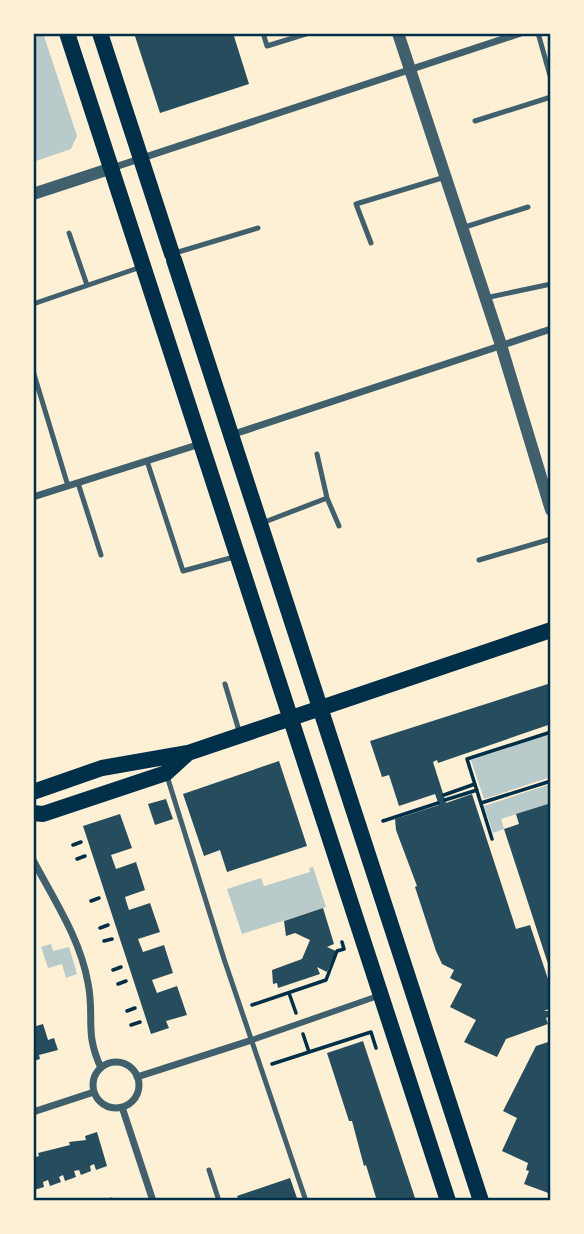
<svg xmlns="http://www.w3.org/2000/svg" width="584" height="1234" font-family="'Roboto Condensed',sans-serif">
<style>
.green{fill:#b9caca}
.building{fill:#264d5e}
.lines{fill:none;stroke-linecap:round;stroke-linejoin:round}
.path{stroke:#003049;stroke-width:3.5}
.service{stroke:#3f606c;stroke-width:5}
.pedestrian{stroke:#3f606c;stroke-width:6}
.minor{stroke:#3f606c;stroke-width:7}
.tertiary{stroke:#3f606c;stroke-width:12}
.primary{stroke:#003049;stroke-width:16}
.neatline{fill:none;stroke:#003049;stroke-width:2.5}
</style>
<rect width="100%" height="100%" fill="#fdf0d5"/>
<!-- green -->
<path class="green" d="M33 33H43L77 136 71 149 33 162Z
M551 734V777L484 799 471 760Z
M551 784V803L501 819 504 829 493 833 484 806Z
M313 867 326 907 242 934 227 889 261 878 264 886 310 872 309 868Z
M51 944 53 951 69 947 77 974 66 978 62 964 48 968 41 947Z"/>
<!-- building -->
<path class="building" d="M134 33H233L249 84 160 113Z
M551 683V724L438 763 437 760 433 762 446 803 472 794 516 929 530 925 551 988V1008L544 1011H551V1016L546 1018 548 1024 506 1039 497 1057 464 1042 476 1020 450 1007 462 984 450 978 454 970 442 964 436 951 415 887 417 886 396 830 395 819 439 805 435 794 399 806 389 775 382 777 370 741Z
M279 761 307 846 227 872 220 850 204 856 183 794Z
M166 799 173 819 155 825 148 804Z
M551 803V970H550L504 829 519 824 516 814Z
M120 814 132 848 111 855 116 869 136 862 145 890 125 897 127 904 129 910 150 903 160 932 138 939 143 952 164 945 173 973 152 980 157 993 177 986 187 1015 166 1021 169 1028 151 1034 83 826Z
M323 908 334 944 327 947 336 951 327 972 317 967 320 974 278 988 277 983 273 984 272 970 302 959 310 940 295 933 286 936 284 921Z
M43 1024 48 1040 54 1038 58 1050 39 1055 40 1059 33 1061V1027Z
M363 1041 416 1201H377L366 1165 364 1166 352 1121H349L327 1053Z
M551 1041V1194L524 1184 529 1171 526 1170 528 1163 502 1151 517 1118 503 1111 536 1046Z
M97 1132 107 1166 96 1170 94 1164 90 1166 91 1171 81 1175 79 1170 74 1171 76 1177 65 1181 63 1175 59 1177 61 1182 50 1186 48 1180 43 1182 44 1187 34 1190 33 1158 39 1156 38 1153 70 1145 69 1142 86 1140 85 1136Z
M290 1178 298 1201H239L237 1196Z"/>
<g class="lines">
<!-- path -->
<path class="path" d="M444 795 475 784
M445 800 477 790
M481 803 551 781
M383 821 438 803
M492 839 467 759 551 732
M73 845 81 842
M77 859 85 856
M91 901 99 898
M100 928 108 925
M104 941 112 939
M113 970 121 967
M118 984 126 981
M289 993 296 1013
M252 1005 326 980 337 951 344 949 342 942
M127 1011 135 1008
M131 1025 140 1022
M303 1034 309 1052
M272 1064 371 1032 376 1048"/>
<!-- service -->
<path class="service" d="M263 33 267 46 309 33
M538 33 551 79
M475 121 551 97
M462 228 528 207
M69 233 87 285
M371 243 356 204 445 177
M175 253 258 228
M485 298 551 284
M33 304 141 267
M33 371 68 486
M317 454 327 498
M147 461 183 571 234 557
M78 483 101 555
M262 523 327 498 339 526
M479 560 551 539
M225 684 240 734
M167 776 224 959 306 1201
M209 1170 219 1201
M109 1201 111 1200"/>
<!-- pedestrian -->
<path class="pedestrian" d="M252 1040 375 997"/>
<!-- minor -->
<path class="minor" d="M112 168 521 33
M231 435 551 329
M33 497 200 444
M33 860C54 900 80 938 88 983 95 1018 84 1031 101 1068
M93 1085a23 23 0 1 1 46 0a23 23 0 1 1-46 0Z
M137 1077 252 1040
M122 1107 153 1201
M33 1112 94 1092"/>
<!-- tertiary -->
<path class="tertiary" d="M398 33 501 345 551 510
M33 194 112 168"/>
<!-- primary -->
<path class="primary" d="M67 33 448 1201
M100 33 172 254
M174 260 481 1201
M33 792 102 768 188 753 551 630
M33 813 43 814 166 773 188 753"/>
</g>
<!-- border -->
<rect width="584" height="1234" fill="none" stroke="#fdf0d5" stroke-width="70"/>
<rect x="35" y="35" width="514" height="1164" class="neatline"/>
</svg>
